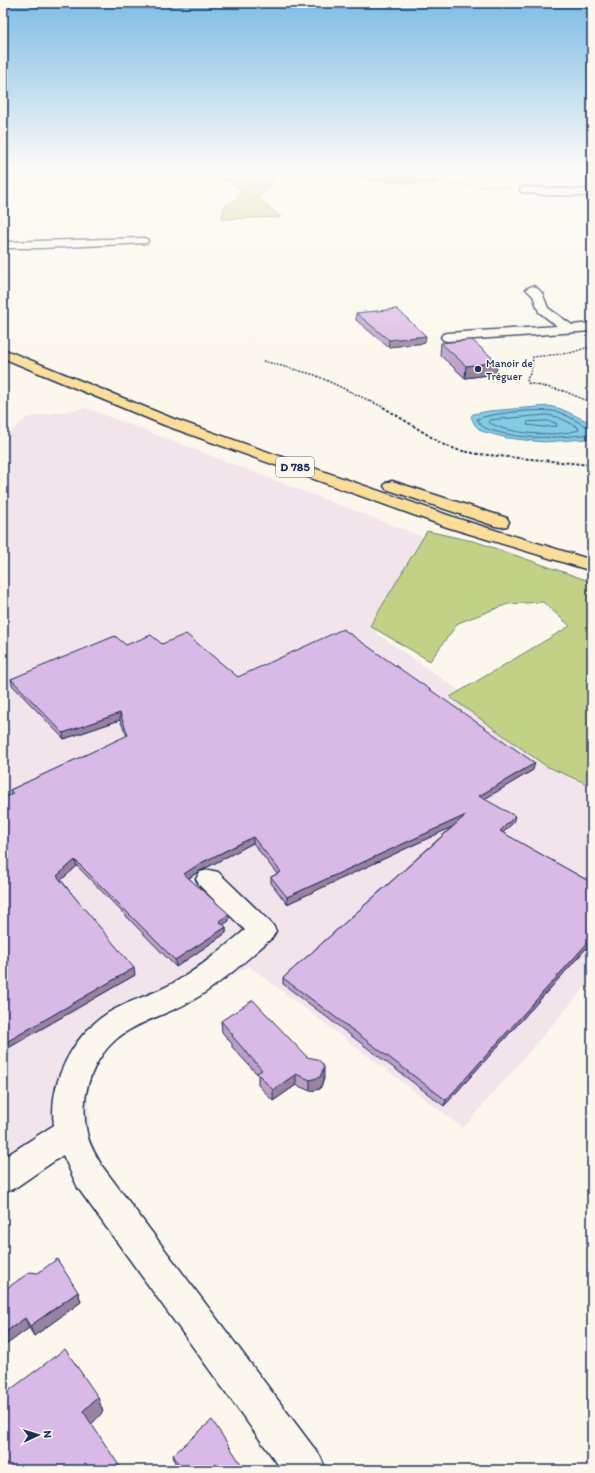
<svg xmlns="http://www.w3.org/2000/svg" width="595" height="1473" font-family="Itim,sans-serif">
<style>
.built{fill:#f1e4ea}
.green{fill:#c1d287;stroke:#6e8072}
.water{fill:#83cae3;stroke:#598cae}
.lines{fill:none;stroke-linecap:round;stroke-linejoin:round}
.shore{stroke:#456d93;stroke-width:1}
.minor-casing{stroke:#1b2f5e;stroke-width:3}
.highway-casing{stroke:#1b2f5e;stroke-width:3}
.path-far2{stroke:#1b2f5e;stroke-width:1;stroke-dasharray:1.5 1.5;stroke-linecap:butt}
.path-far1{stroke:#1b2f5e;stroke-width:1.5;stroke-dasharray:2 1.5;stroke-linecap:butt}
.path{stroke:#1b2f5e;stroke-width:2;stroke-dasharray:3 2;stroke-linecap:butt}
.minor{fill:#fbf7ec;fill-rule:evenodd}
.highway{fill:#fdde96;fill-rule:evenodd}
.wall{fill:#bb9fc5;stroke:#1b2f5e}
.shaded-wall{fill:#9882a0;stroke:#1b2f5e}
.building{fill:#d9b9e5;stroke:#1b2f5e}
.poi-dot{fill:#1b2f5e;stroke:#fbf7ec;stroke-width:1.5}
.labels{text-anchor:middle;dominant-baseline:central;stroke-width:3;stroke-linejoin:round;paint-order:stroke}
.far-poi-label{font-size:11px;fill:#1b2f5e;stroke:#fbf7ec;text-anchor:start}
.shield{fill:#fbf7ec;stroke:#5e6b89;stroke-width:1}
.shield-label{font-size:12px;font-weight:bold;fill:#1b2f5e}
</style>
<rect width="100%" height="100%" fill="#fbf7ec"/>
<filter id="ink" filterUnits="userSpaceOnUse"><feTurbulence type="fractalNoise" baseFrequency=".025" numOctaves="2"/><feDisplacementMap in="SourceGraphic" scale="8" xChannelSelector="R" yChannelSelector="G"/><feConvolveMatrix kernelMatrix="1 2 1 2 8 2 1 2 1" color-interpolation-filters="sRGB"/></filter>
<g filter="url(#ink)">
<!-- built -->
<path class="built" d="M86 408 428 539 376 633 534 742 592 776V979L463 1128 249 966 221 983 118 1039 102 1055 91 1080 88 1094 90 1125 3 1188V443L10 433 26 418Z"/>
<!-- green -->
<path class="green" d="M207 171H265L275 174 272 184 257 198 281 217 222 219 224 207 238 197 241 190 233 184Z
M338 171H377L398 176 436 181 433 185 371 181Z
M427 531 477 542 592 582V786L546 766 450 697 570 626 543 602 508 604 458 623 430 661 370 626Z"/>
<!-- water -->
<path class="water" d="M549 406 561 409 589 422 592 427V437L587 439 543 442 507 438 481 431 475 425 471 417 473 414 489 411Z"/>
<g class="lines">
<!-- shore -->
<path class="shore" d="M548 415 558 417 578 427 579 430C554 437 511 435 488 422L490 420Z
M548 421 556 423 557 426 543 427 527 425 528 422Z
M592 428C580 425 572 417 561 413 546 407 492 413 477 419L480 424 485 428C519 441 556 438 592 434"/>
<defs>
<path id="minor" d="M524 187 592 190V196L545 195 521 192 520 190 521 188Z
M143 238 147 239 148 241 147 243 42 248H3V242Z
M532 286 536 287 542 293 548 308 572 325 592 323V331L447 341 443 340 441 337 443 334 447 333 557 326 539 312 533 296 526 289Z
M209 870 218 872 272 924 276 931 272 938C247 959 222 983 193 1000 173 1012 149 1018 129 1030 94 1051 78 1093 87 1133 89 1145 96 1155 102 1166L320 1456 326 1470H282L78 1188 63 1155 15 1188 3 1193V1158L54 1125C48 1083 73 1035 108 1013 130 1000 155 994 177 981 201 967 223 948 245 930L200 886 196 879 200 872Z"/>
<path id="highway" d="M3 349 174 419 459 519 592 560V571L447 527 164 425 3 358Z
M392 481 507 518 509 522 507 526 501 527 495 526 386 489 384 486 386 483Z"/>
</defs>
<!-- minor casing -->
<use href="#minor" class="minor-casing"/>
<!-- highway casing -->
<use href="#highway" class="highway-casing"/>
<!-- path-far2 -->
<path class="path-far2" d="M357 171 378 178 511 189
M487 185 510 187"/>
<!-- path-far1 -->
<path class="path-far1" d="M592 346 570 353 533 357 531 372 527 379 528 383 564 391 592 403
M263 361 315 375 385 408"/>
<!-- path -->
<path class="path" d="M383 407 444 445 458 450 478 454 592 465"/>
<!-- minor -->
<use href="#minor" class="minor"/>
<!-- highway -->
<use href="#highway" class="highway"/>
</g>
<!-- wall -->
<path class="wall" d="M232 171H244L243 172H233Z
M356 313 425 343 388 347 356 320Z
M441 343 496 374 465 378 440 355Z
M162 644 238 677 533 770 484 799 513 823 503 833 592 883V942L444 1106 283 984V978L452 827 287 904 271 883V877L277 874 253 843 200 871 189 878 229 921 223 924 226 927V933L176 967 77 866 61 880 135 975 3 1051 11 795 10 790 127 736 120 720 64 739 12 685 11 679 126 645Z
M221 1021 324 1079 320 1089 310 1091 296 1085 273 1101 258 1085V1075L232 1047V1044L222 1032Z
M3 1291 78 1292 81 1302 34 1336 29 1328 3 1347Z
M173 1455 245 1470H179L175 1463Z"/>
<!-- shaded-wall -->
<path class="shaded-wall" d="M426 336 425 343 388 347 389 340Z
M497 362 496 374 465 378 466 366Z
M120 713V720L64 739 63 733Z
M535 763 533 770 478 803 479 796Z
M466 815 465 821 287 904V897Z
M515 816 513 823 499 837 500 831Z
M253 837V843L200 871 185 880 184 874 199 864Z
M75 860 77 866 59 882 57 876Z
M229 914V921L220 927 219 921Z
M226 927V933L176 967 175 960Z
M592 938V942L444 1106 446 1100Z
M134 968 135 975 3 1051V1044Z
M324 1067V1079L320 1089 310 1091V1080Z
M296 1074V1085L273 1101V1090Z
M78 1292 81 1302 34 1336 30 1326Z
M25 1318 29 1328 3 1347V1334Z
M98 1397 103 1412 89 1427 83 1411Z"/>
<!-- building -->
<path class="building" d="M397 309 426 336 389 340 356 313Z
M472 340 497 362 466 366 441 343Z
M343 629 535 763 479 796 515 816 500 831 592 883V938L446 1100 283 978 466 815 287 897 271 877 281 872 253 837 199 864 184 874 229 914 219 921 226 927 175 960 75 860 57 876 134 968 3 1044V798L13 794 10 790 128 735 120 713 63 733 11 679 115 636 126 645 151 635 162 644 186 634 238 677Z
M253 1000 307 1057 317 1059 322 1063 324 1067 320 1077 310 1080 296 1074 273 1090 257 1073 262 1070 232 1036 233 1035 221 1021Z
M57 1259 78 1292 30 1326 25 1318 3 1334V1291L30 1272 38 1273Z
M65 1349 98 1397 83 1411 122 1470H3V1395Z
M212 1420 245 1470H183L173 1455Z"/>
</g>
<!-- sky -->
<linearGradient id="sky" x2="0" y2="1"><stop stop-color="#7fbde6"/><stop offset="0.45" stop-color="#fdfbf6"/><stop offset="1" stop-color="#fdfbf6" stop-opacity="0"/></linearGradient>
<rect width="595" height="377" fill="url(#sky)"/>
<!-- markers -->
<circle class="poi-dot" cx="478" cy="369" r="4"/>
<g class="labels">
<!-- far-poi labels -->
<g class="far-poi-label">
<text x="486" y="363">Manoir de<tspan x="486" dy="13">Tréguer</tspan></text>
</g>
<!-- shield labels -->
<rect class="shield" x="276" y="457" width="38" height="20" rx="3"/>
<g class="shield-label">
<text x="295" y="467">D 785</text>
</g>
</g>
<!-- margin -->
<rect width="595" height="1473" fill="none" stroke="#fbf7ec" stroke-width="16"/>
<rect x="8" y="8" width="579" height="1457" fill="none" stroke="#1b2f5e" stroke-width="1.5" filter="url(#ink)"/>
<!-- north arrow -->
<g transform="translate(38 1435) rotate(86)" stroke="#fbf7ec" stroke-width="3" paint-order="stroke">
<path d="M0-3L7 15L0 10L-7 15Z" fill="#1b2f5e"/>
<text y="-6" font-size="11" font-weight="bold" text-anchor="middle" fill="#1b2f5e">N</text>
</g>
</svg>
